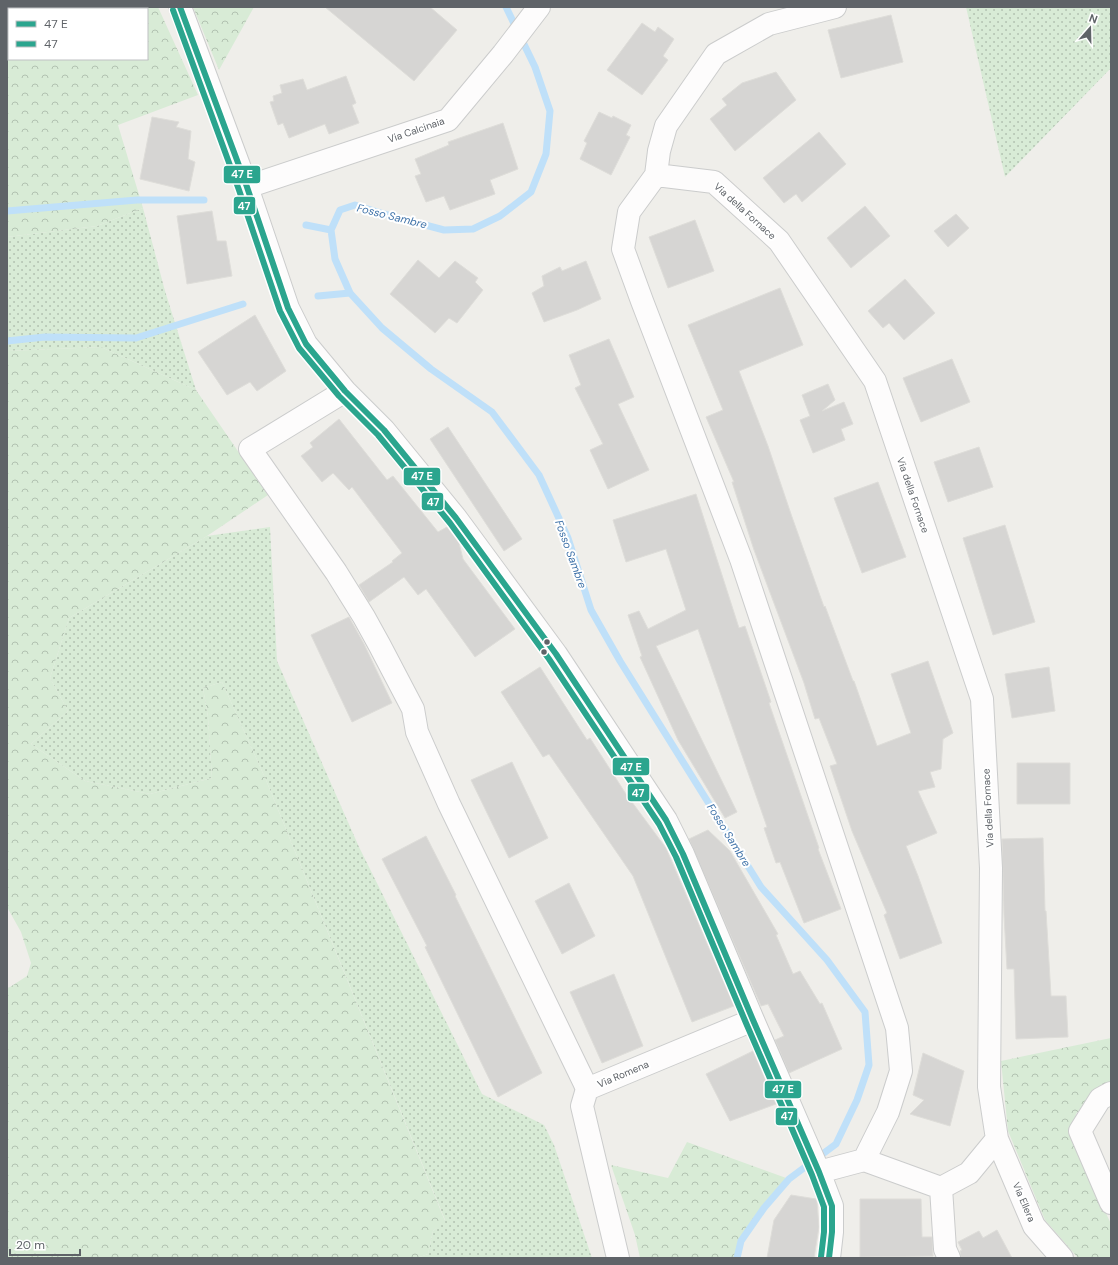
<svg xmlns="http://www.w3.org/2000/svg" width="1118" height="1265" font-family="'DM Sans',sans-serif">
<style>
.grass{fill:url(#grass-dots)}
.forest{fill:url(#forest-crowns);fill-rule:evenodd}
.lines{fill:none;stroke-linecap:round;stroke-linejoin:round}
.stream{stroke:#bfe0f9;stroke-width:7}
.building{fill:#d6d5d3;stroke:#deddd9}
.minor-casing{stroke:#cbcccc;stroke-width:24}
.minor{stroke:#fdfcfc;stroke-width:22}
.bus-1-casing{stroke:#fff;stroke-width:9}
.bus-2-casing{stroke:#fff;stroke-width:9}
.bus-1{stroke:#2ba58e;stroke-width:6}
.bus-2{stroke:#2ba58e;stroke-width:6}
.bus-dot{fill:#5f6368;stroke:#fff;stroke-width:1.5}
.labels{text-anchor:middle;dominant-baseline:central;stroke-width:4;stroke-linejoin:round;paint-order:stroke}
.street-label{font-size:10px;fill:#5f6368;stroke:#fff}
.water-label{font-size:11px;font-style:italic;fill:#4174aa;stroke:#fff}
.line-badge{stroke:#fff;stroke-width:1.5}
.badge-label{font-size:11px;text-anchor:middle;font-weight:bold;fill:#fff}
</style>
<defs>
<pattern id="grass-dots" width="8" height="8" patternUnits="userSpaceOnUse"><rect width="8" height="8" fill="#d8ebd6"/><path d="M2 2h.1M6 6h.1" fill="none" stroke="#b2c2b1" stroke-width="1.8" stroke-linecap="round"/></pattern>
<pattern id="forest-crowns" width="20" height="18" patternUnits="userSpaceOnUse"><rect width="20" height="18" fill="#d8ebd6"/><path d="M2 6a3 3 0 1 1 6 0M12 15a3 3 0 1 1 6 0" fill="none" stroke="#b2c2b1"/></pattern>
</defs>
<rect width="100%" height="100%" fill="#efeeea"/>
<!-- grass -->
<path class="grass" d="M966 7H1111V68L1005 177Z
M143 208 165 291 196 390 101 347 7 351V237L97 226Z
M270 527 277 661 359 847 482 1094 544 1125 554 1145 592 1258H417L428 1254 433 1231 445 1220 266 780 222 682 203 688 208 717 212 778 150 794 85 781 31 744 68 711 50 678 69 618 207 536Z"/>
<!-- forest -->
<path class="forest" d="M7 7H158L198 95 118 125 143 208 97 226 7 237ZM9 9H147V59H9Z
M193 7H254L219 70Z
M101 347 196 390 268 495 207 536 69 618 50 678 68 711 31 744 85 781 150 794 212 778 208 717 203 688 222 682 266 780 445 1221 433 1231 428 1254 417 1258H7V988L10 987 27 976 31 963 21 932 7 907V351Z
M1111 1038V1082L1097 1089 1076 1114 1072 1140 1111 1224V1258H1078L1045 1220 1008 1131 1001 1061Z
M687 1142 789 1179 744 1236 738 1258H640L635 1235 611 1165 668 1178Z"/>
<g class="lines">
<!-- stream -->
<path class="stream" d="M506 7 535 67 550 111 546 154 531 192 500 216 473 229 444 230 384 214 355 205 340 210 331 230 335 259 350 293 382 328 431 369 492 412 539 475 568 538 591 610 620 661 761 887 827 960 865 1012 869 1065 857 1100 836 1144 789 1179 764 1208 741 1241 737 1258
M7 211 137 200H204
M306 225 331 230
M318 296 350 293
M7 341 45 337 136 338 243 304"/>
</g>
<!-- building -->
<path class="building" d="M325 7H430L457 30 414 81Z
M891 15 903 62 841 78 828 30Z
M642 23 655 32 658 27 674 39 663 56 668 60 642 95 607 70Z
M776 72 796 100 735 151 710 119 727 105 722 99 742 83Z
M346 76 356 103 352 105 359 123 329 134 325 124 289 138 283 123 278 125 270 102 274 101 273 96 282 93 280 85 303 79 307 90Z
M599 112 612 118 613 116 631 125 626 135 630 137 611 175 580 159 587 143 584 141Z
M152 117 179 122 176 127 191 131 188 159 195 162 189 191 140 179Z
M503 123 518 169 490 180 495 194 450 210 444 196 426 202 415 176 421 174 415 159 449 145 448 142Z
M819 132 846 164 802 202 796 194 784 203 763 178Z
M865 206 890 236 851 268 827 238Z
M212 211 217 241H226L232 276 187 284 177 216Z
M956 214 969 228 948 247 934 231Z
M695 220 714 271 668 288 649 237Z
M418 260 439 278 455 261 478 278 475 282 483 290 457 323 449 318 435 333 390 294Z
M586 261 601 299 577 310 544 322 532 293 544 286 542 276 560 267 562 271Z
M905 279 935 313 904 340 889 323 883 328 868 311Z
M780 288 803 345 739 371 768 446 792 517 824 607 825 606 853 681H854L877 746 911 733 891 674 928 661 953 733 943 739 941 769 930 772 935 787 918 791 937 833 906 846 918 876 942 943 900 959 884 915 887 913 852 831 830 766 837 764 819 718 815 719 804 683 754 550 732 482H734L706 417 723 410 688 325Z
M255 315 286 371 257 391 250 382 227 395 198 352Z
M609 339 634 397 618 404 649 470 608 489 590 450 603 444 575 388 581 385 569 355Z
M952 359 970 402 921 422 903 378Z
M828 384 835 400 822 411 844 402 853 424 841 429 845 440 813 453 800 420 810 416 802 395Z
M339 419 387 480 393 476 438 532 447 527 459 543 463 559 515 629 475 657 426 589 418 595 404 577 369 602 359 585 393 562 392 561 402 553 352 487 349 490 333 473 322 482 301 456 313 447 310 443Z
M448 427 522 539 504 551 430 439Z
M979 447 993 487 948 502 934 462Z
M878 482 906 557 862 573 834 498Z
M696 494 739 628 745 626 771 702 769 703 819 848 818 849 841 909 804 923 780 862 776 863 764 828 767 827 698 629 656 646 737 812 725 818 678 740 640 657 642 656 628 615 639 611 648 629 686 610 666 549 626 562 613 520Z
M1005 525 1035 622 993 635 963 538Z
M349 617 364 644 392 703 352 722 311 635Z
M540 667 587 740 590 738 626 794 666 848 734 1006 692 1022 633 876 549 754 543 757 501 692Z
M1049 667 1055 711 1012 718 1005 674Z
M512 762 548 838 509 858 471 780Z
M1017 763H1070V804H1017Z
M708 830 730 851 778 934 776 935 793 974 800 971 820 1004 822 1003 842 1049 789 1073 775 1040 784 1036 768 1004 761 1006 689 839Z
M426 836 456 895 455 896 542 1073 498 1097 425 947 427 946 382 859Z
M1043 838 1045 911H1046L1051 996H1066L1068 1037 1016 1039 1014 969H1007L1004 915 1002 839Z
M569 883 595 936 562 954 535 901Z
M614 974 643 1046 602 1063 570 992Z
M753 1051 776 1104 730 1121 706 1074Z
M923 1053 964 1071 950 1126 910 1114 924 1100 913 1095Z
M791 1195 816 1199 817 1202 819 1227 814 1258H767L774 1220Z
M860 1199H921L922 1237H932L933 1256 860 1257Z
M997 1230 1012 1258H961L960 1251 962 1250 958 1242 979 1231 983 1238Z"/>
<g class="lines">
<defs>
<path id="minor" d="M180 7 247 187 288 308 306 344 345 391 384 430 456 518 556 654 666 820 683 854 753 1020 819 1172 832 1206V1232L829 1258
M656 175 659 151 666 126 716 54 769 24 835 7
M247 187 448 120 503 54 539 7
M345 391 250 449 336 572 364 617 380 646 413 709 417 732 449 804 584 1082 587 1089
M1111 1093 1100 1099 1080 1131 1111 1203
M864 1160 888 1112 901 1071 897 1028 741 559 642 301 623 249 629 212 656 175 714 182 779 241 875 381 982 699 991 868 989 1087 997 1139 1034 1226 1062 1258
M819 1172 864 1160 941 1188 969 1173 997 1139
M941 1188 945 1249 949 1258
M618 1258 582 1106 587 1089 753 1020"/>
</defs>
<!-- minor casing -->
<use href="#minor" class="minor-casing"/>
<!-- minor -->
<use href="#minor" class="minor"/>
<defs>
<path id="bus-1" d="M180 7 247 187 288 308 306 344 345 391 384 430 456 518 556 654 666 820 683 854 753 1020 819 1172 832 1206V1232L829 1258"/>
<path id="bus-2" d="M173 10 239 190 280 311 299 348 339 396 378 435 450 523 549 659 659 824 676 857 746 1023 812 1175 824 1207V1232L821 1257"/>
</defs>
<!-- bus-1 casing -->
<use href="#bus-1" class="bus-1-casing"/>
<!-- bus-2 casing -->
<use href="#bus-2" class="bus-2-casing"/>
<!-- bus-1 -->
<use href="#bus-1" class="bus-1"/>
<!-- bus-2 -->
<use href="#bus-2" class="bus-2"/>
</g>
<!-- markers -->
<g class="bus-dot">
<circle cx="547" cy="642" r="3.5"/>
<circle cx="544" cy="652" r="3.5"/>
</g>
<g class="labels">
<!-- street labels -->
<g class="street-label">
<text transform="translate(416 130) rotate(-19)">Via Calcinaia</text>
<text transform="translate(745 211) rotate(42)">Via della Fornace</text>
<text transform="translate(913 495) rotate(71)">Via della Fornace</text>
<text transform="translate(988 808) rotate(-93)">Via della Fornace</text>
<text transform="translate(623 1074) rotate(-23)">Via Romena</text>
<text transform="translate(1024 1202) rotate(67)">Via Ellera</text>
</g>
<!-- water labels -->
<g class="water-label">
<text transform="translate(392 216) rotate(14)">Fosso Sambre</text>
<text transform="translate(571 554) rotate(70)">Fosso Sambre</text>
<text transform="translate(729 835) rotate(58)">Fosso Sambre</text>
</g>
</g>
<g class="line-badge">
<rect x="223" y="165" width="38" height="19" rx="4" fill="#2ba58e"/>
<rect x="233" y="196" width="23" height="19" rx="4" fill="#2ba58e"/>
<rect x="403" y="467" width="38" height="19" rx="4" fill="#2ba58e"/>
<rect x="421" y="492" width="23" height="19" rx="4" fill="#2ba58e"/>
<rect x="612" y="757" width="38" height="19" rx="4" fill="#2ba58e"/>
<rect x="627" y="783" width="23" height="19" rx="4" fill="#2ba58e"/>
<rect x="764" y="1080" width="38" height="19" rx="4" fill="#2ba58e"/>
<rect x="775" y="1107" width="23" height="19" rx="4" fill="#2ba58e"/>
</g>
<g class="badge-label">
<text x="242" y="178">47 E</text>
<text x="244" y="210">47</text>
<text x="422" y="480">47 E</text>
<text x="433" y="506">47</text>
<text x="631" y="771">47 E</text>
<text x="638" y="797">47</text>
<text x="783" y="1093">47 E</text>
<text x="787" y="1120">47</text>
</g>
<!-- border -->
<rect width="1118" height="1265" fill="none" stroke="#5f6368" stroke-width="16"/>
<!-- legend -->
<rect x="8" y="8" width="140" height="52" fill="#ffffff" stroke="#bfc1c3"/>
<rect x="16" y="21" width="20" height="6" fill="#2ba58e" stroke="#bfc1c3"/>
<text x="44" y="28" font-size="12" fill="#5f6368">47 E</text>
<rect x="16" y="41" width="20" height="6" fill="#2ba58e" stroke="#bfc1c3"/>
<text x="44" y="48" font-size="12" fill="#5f6368">47</text>
<!-- north arrow -->
<g transform="translate(1090 28) rotate(20)" stroke="#ffffff" stroke-width="3" paint-order="stroke">
<path d="M0-3L7 15L0 10L-7 15Z" fill="#5f6368"/>
<text y="-6" font-size="11" font-weight="bold" text-anchor="middle" fill="#5f6368">N</text>
</g>
<!-- scale -->
<path d="M10 1249v6h70v-6" fill="none" stroke="#5f6368" stroke-width="2"/>
<text x="16" y="1249" font-size="12" fill="#5f6368" stroke="#ffffff" stroke-width="3" paint-order="stroke">20 m</text>
</svg>
